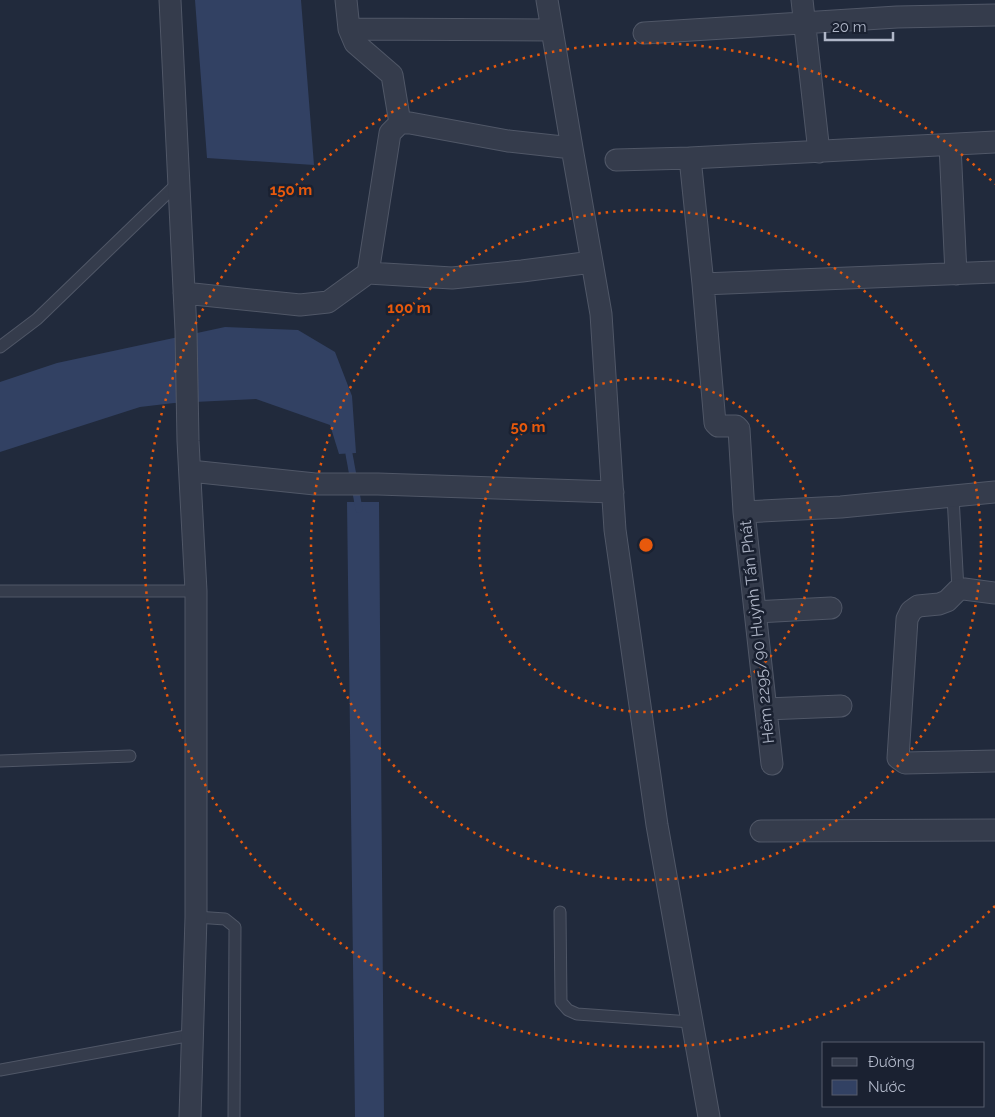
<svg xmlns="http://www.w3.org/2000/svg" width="995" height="1117" font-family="Raleway,sans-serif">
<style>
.water{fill:#324163}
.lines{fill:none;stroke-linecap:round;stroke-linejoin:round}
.stream{stroke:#324163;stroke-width:7}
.service-casing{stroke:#505767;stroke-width:13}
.minor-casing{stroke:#505767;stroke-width:23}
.service{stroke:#353c4c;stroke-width:11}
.minor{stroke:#353c4c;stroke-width:21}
.ring{fill:none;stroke:#e8590c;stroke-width:2.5;stroke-dasharray:2.5 5}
.labels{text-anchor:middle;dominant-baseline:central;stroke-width:5;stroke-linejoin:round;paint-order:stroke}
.street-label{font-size:16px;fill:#b0b7c8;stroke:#1a2131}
.centre{fill:#e8590c;stroke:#1a2131;stroke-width:2.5}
.ring-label{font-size:15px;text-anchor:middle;font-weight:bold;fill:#e8590c;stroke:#1a2131;stroke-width:5;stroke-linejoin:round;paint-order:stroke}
</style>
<rect width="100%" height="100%" fill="#212a3c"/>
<!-- water -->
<path class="water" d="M195 0H301L314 165 207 158Z
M225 327 298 330 335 352 352 396 356 453 339 454 330 425 256 399 174 403 140 407 0 452V382L57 363Z
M347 502H379L384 1117H355Z"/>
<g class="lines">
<!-- stream -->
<path class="stream" d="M349 454 359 509"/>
<defs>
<path id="service" d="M0 347 37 319 179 182
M953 496 958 590
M0 591H196
M0 761 130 756
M560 912 561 1002 568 1010 577 1014 691 1022
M196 917 225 919 235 927 234 1117
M0 1070 192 1035"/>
<path id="minor" d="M170 0 186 331 188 441 196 591V917L190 1117
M346 0 349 29 355 43 392 75 400 123
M547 0 572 148
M802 0 819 152
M349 29 550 30
M644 33 897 17 995 15
M995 142 690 158 703 284 995 272
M950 145 956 274
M616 160 690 158
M368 273 390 133 400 123H410L508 141 572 148 592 262
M703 284 715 423 718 426H736L739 429 744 512
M184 293 300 305 328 302 368 273 452 278 522 271 592 262 601 314 615 530 657 825 709 1117
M190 471 315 484H378L613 492
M995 593 964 589 958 590 947 601 939 604 918 606 911 611 907 619 898 758 905 763 995 761
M755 612 831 608
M766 709 841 706
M772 764 744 512 841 507 995 492
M761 831 995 830"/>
</defs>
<!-- service casing -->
<use href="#service" class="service-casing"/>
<!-- minor casing -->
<use href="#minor" class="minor-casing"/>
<!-- service -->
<use href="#service" class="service"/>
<!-- minor -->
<use href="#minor" class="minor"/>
</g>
<!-- distance rings -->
<g class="ring">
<circle cx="646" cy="545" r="167"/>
<circle cx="646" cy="545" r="335"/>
<path d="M995 906A502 502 0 1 1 995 184"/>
</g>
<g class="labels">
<!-- street labels -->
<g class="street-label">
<text transform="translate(757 632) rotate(-96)">Hẻm 2295/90 Huỳnh Tấn Phát</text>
</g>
</g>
<circle cx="646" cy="545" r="8" class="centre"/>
<g class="ring-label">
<text x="291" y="195">150 m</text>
<text x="409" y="313">100 m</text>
<text x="528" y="432">50 m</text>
</g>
<!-- legend -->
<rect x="822" y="1042" width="162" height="65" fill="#1a2131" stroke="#565d6d"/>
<rect x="832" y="1058" width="25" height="8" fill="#353c4c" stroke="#565d6d"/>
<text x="868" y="1067" font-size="15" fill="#b0b7c8">Đường</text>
<rect x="832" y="1080" width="25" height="15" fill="#324163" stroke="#565d6d"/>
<text x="868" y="1092" font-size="15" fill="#b0b7c8">Nước</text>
<!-- scale -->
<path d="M825 32v8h68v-8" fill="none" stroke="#b0b7c8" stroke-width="2.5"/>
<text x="832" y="32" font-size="15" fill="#b0b7c8" stroke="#1a2131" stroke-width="4" paint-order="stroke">20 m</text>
</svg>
